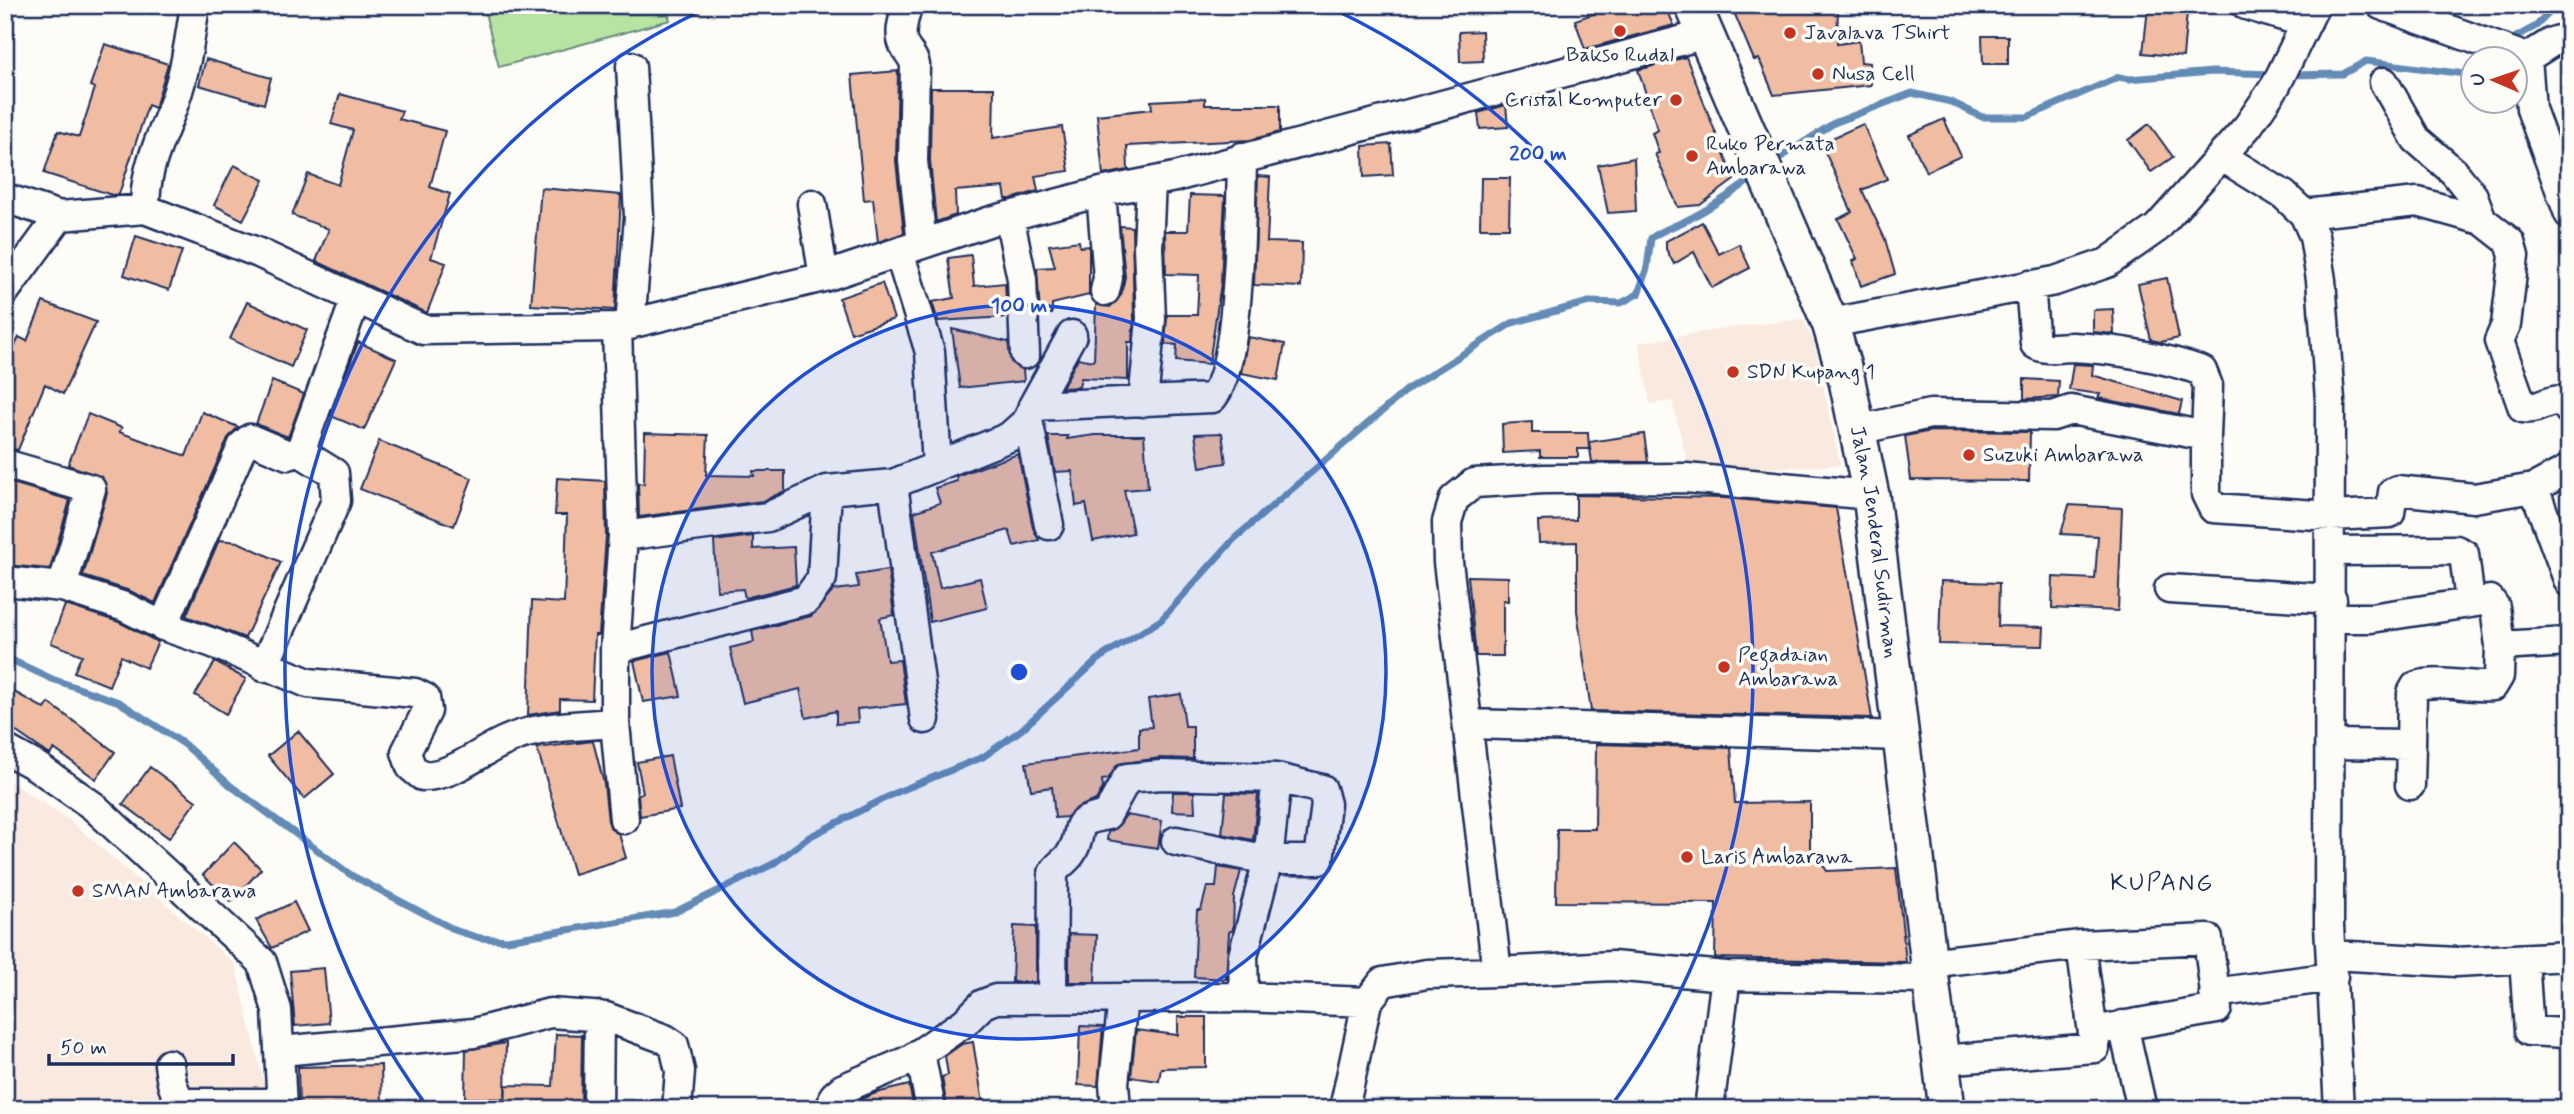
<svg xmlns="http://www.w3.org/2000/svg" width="2574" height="1114" font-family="Mynerve,sans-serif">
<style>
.built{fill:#f9e9de}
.green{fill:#b7e4a2;stroke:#698a80;stroke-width:2}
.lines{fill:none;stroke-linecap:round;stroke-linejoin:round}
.stream{stroke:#628bb5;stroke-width:7}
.building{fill:#f0bda2;stroke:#1b2f5e;stroke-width:2}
.minor-casing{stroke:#1b2f5e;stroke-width:33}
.major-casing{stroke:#1b2f5e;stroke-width:40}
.minor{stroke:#fdfcf7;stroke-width:28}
.major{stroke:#fdfcf7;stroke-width:35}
.ring{fill:none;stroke:#1d4ed8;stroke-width:3.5}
.poi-dot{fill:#c8321e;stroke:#fdfcf7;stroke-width:2.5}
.labels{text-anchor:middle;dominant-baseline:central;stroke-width:7;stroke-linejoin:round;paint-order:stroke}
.poi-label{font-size:21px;fill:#1b2f5e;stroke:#fdfcf7;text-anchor:start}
.street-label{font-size:21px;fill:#1b2f5e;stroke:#fdfcf7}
.quarter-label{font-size:24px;letter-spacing:2px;fill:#1b2f5e;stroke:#fdfcf7}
.centre{fill:#1d4ed8;stroke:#fdfcf7;stroke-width:3.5}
.ring-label{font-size:21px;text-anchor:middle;font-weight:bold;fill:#1d4ed8;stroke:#fdfcf7;stroke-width:7;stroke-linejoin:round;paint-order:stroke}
</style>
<rect width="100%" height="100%" fill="#fdfcf7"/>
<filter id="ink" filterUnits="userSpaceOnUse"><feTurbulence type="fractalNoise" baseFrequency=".0143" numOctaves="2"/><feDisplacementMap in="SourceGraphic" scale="14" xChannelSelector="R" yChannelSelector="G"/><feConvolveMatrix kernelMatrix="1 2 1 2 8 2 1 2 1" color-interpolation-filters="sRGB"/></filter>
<g filter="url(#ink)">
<!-- built -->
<path class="built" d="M1803 319 1814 342 1840 465 1690 471 1672 401 1650 404 1639 343 1727 328Z
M5 779 68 819 235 964 266 1093V1109H5Z"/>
<!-- green -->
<path class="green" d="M483 5H666L670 20 499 67Z"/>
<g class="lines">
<!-- stream -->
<path class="stream" d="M2505 43 2536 26 2557 5
M2289 75 2343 74 2366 61 2472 75
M1770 164 1834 123 1912 93 1951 102 1982 117H2027L2119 77 2129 79 2212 72 2274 74
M5 657 52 679 119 702 184 744 231 786 351 875 457 931 480 938 507 940 675 912 773 864 809 837 895 793 983 757 1021 730 1101 657 1161 620 1234 539 1409 388 1512 323 1589 302 1621 303 1638 294 1647 268 1651 238C1662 230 1672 227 1685 221 1710 209 1734 192 1756 176"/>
</g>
<!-- building -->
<path class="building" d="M1619 5H1665L1674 25 1585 49 1575 20Z
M1731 5H1838L1837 44 1859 41 1861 62 1870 63 1871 85 1774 95 1759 59 1754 60Z
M2148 8 2187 12 2183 57 2143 53Z
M1482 31 1483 61 1460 62 1459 32Z
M1982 36H2008V64H1983Z
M105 44 168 64 155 108 148 105 119 194 112 195 44 173 58 131 79 137 95 88 90 86Z
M1686 57 1734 180 1700 205 1678 207 1655 154 1659 153 1652 133 1658 130 1638 70Z
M206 59 271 78 264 104 199 85Z
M898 71 896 161 904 233 878 242 873 199 864 200 852 75Z
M931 88H994L993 138 1062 127 1069 171 1035 176 1038 191 1011 199H1006L1004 187 955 191 956 215 936 222 930 160Z
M340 94 402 111 399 119 445 131 430 187 450 194 431 258 446 263 427 313 316 261 329 229 292 215 308 174 338 185 353 130 331 124Z
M1205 98V105H1280V132L1250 140 1127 146 1128 170 1103 175 1097 115 1152 109 1151 101Z
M1506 105 1508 127 1480 129 1478 113Z
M1944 119 1961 156 1926 172 1909 135Z
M1863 124 1887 179 1862 190 1885 239 1895 274 1861 286 1853 261 1857 259 1838 219 1852 212 1821 143Z
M2149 124 2173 157 2151 172 2128 140Z
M1391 144 1393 175 1364 177 1363 146Z
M1634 158 1636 211 1608 213 1598 165Z
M234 165 264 180 243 220 214 205Z
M1258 176 1270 177 1267 242 1302 243 1301 287 1254 285Z
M1481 178H1510L1509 228H1480Z
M541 188 621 195 615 310 531 305Z
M1190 195 1225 196 1221 283 1209 364 1176 361 1177 345 1165 344 1167 315H1197L1199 275 1166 274 1165 231H1188Z
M1702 222 1719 254 1739 244 1750 268 1712 288 1694 252 1674 264 1666 249V241Z
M1120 226 1132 227 1134 319 1132 342H1128V380L1081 378 1079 387 1062 388 1078 358 1094 361 1096 304 1110 307 1121 295 1125 277Z
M136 236 182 251 169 290 124 275Z
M1079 241 1080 247 1089 246V295L1052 304V314H1040L1037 268 1055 267 1049 245Z
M971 255 974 286 1005 283 1007 317 938 321 932 302 954 298 948 258Z
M2167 278 2179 338 2161 342 2151 340 2138 284Z
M882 283 894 319 851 333 839 298Z
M43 302 96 322 63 394 45 384 18 450 5 448V367L19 337 27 341Z
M247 302 307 330 291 367 230 339Z
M2113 309 2114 334 2093 332V310Z
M952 329 1008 342 1011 362 1023 370 1024 381 960 388Z
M1248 337 1285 344 1278 380 1241 373Z
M358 342 396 359 364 430 331 416Z
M2073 364 2093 365 2092 375 2182 401 2179 414 2098 398 2100 394 2069 390Z
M2024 379 2059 381 2058 397 2024 399Z
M272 381 304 394 288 437 256 424Z
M202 412 238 427 228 438 155 603 130 591 83 576 107 493 102 477 68 465 88 414 122 428 119 432 186 456Z
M1532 422V433H1588L1589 449H1578V457H1540V451L1503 453 1502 424Z
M1932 431 2030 432 2029 481 1911 480 1905 436Z
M645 433 708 435 706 475 754 476 753 471H785V491L763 501 639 517 638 483 644 484Z
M1222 433 1226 463 1200 467 1195 434Z
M1644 434 1648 462H1592L1589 442Z
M1095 435H1144L1148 488 1124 490 1133 533 1093 541 1086 504 1076 506 1072 471 1055 472 1048 436H1068L1067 439Z
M379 441 472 478 454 526 360 489Z
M1018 454 1033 528 1039 540 1014 546 1009 530 932 552 940 588 980 578 987 608 930 622 914 512 940 503 935 488 957 481 956 476Z
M557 478 605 481 606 536 599 635H595L592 700 560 699V710L528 715 532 601 564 603 567 515H555Z
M5 481 70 500 50 569 5 565Z
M1576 495 1724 498 1836 508 1872 718 1591 711 1577 611V542L1539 543 1538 521 1576 520Z
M2069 505 2122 508 2118 611 2052 608 2053 577 2095 579 2098 536 2061 534Z
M753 536V549L794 547 796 585 745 598 743 589 717 591 714 541Z
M219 540 238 542 281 562 245 638 186 616Z
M888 570 894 615 880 618 887 661 900 660 906 704 857 709 858 722 836 724V711L806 718 800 689 743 703 730 648 754 642 752 631 811 616 834 590 859 587 856 575Z
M1468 576 1508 577V601L1503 600V656H1476Z
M1941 581 1999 583 1998 626 2044 627 2043 646 1939 644Z
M65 605 119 622 158 642 146 668 121 656 109 686 74 672 82 655 51 643Z
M671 652 681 696 643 702 634 661Z
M215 662 246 679 226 714 195 695Z
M5 687 45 709 49 703 115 752 96 779 54 749 50 755 5 724Z
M1181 694 1185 726H1193V759L1160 758 1118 764 1108 779 1102 780 1103 788 1096 800 1078 807 1067 817 1055 818 1052 787 1031 790 1026 763 1139 748V728L1152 727 1148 699Z
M298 731 334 774 304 799 268 756Z
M593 741 604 784 608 821 611 829 619 834 626 858 574 874 537 748Z
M1596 744 1731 748 1735 803 1810 802V846L1827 871 1896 868 1906 962 1715 958 1716 903 1556 902 1557 829H1595Z
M670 756 680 809 640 816 638 794 643 793 637 762Z
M150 767 196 801 169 838 123 804Z
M1173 792H1194L1195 812 1172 811Z
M1226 793 1258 794 1253 840 1222 834Z
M1126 815 1162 821 1158 848 1107 840 1108 832 1117 828Z
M234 842 261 869 231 902 203 875Z
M1218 867 1241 871 1234 897 1233 930 1229 932 1226 979 1194 977 1197 910H1201L1207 887H1216Z
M294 902 308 931 272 948 256 920Z
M1014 926 1036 927V982H1012Z
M1069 934 1097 935 1095 982H1069Z
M324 968 329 1023 295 1026 290 971Z
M1178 1017H1206V1067L1161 1068 1159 1081 1131 1077 1136 1030 1178 1035Z
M1080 1026 1103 1027 1098 1086 1078 1085Z
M556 1034 582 1035 581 1109H505L506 1085 553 1086Z
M973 1042 984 1109H947L942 1077 948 1075 945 1056 962 1044Z
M506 1043 505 1099 465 1098 466 1050Z
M381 1065 382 1108 299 1109 298 1067Z
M909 1085 914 1109H848L851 1103 876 1093Z"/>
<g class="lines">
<defs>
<path id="minor" d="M908 5C904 17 898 33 904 45 907 53 913 55 915 65L913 161 922 244
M2246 5 2306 23
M2381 5 2527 58
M2527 58 2531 109 2569 214
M2527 58 2552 42 2569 37
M2384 82 2416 139 2454 172 2473 196 2482 220 2510 242 2514 256 2506 325 2499 341 2523 408C2538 411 2548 398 2563 401L2569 410
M2221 156 2284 195 2304 214 2314 236 2321 280 2330 400 2329 925 2339 1109
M1101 192 1108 278 1105 291
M5 198 60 216
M812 204 824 277
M145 209C145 163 161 142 175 100 186 69 190 37 195 5
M2304 214 2418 202 2482 220
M1009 216 1022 279 1025 354
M899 252 930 352 937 466
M2030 285 2035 344C2045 351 2061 347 2072 347 2114 349 2163 357 2202 371L2208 386 2206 436
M5 291 60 216 145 209 259 253 424 330 617 327 824 277 991 221 1101 192 1175 177 1706 34
M1830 323 2055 281 2107 263 2157 228 2248 126 2276 85 2315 5
M630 325 639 217 631 66
M617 327 623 536 615 649V723L624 819
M1143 402 1151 319 1148 247 1151 182
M1033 406 1072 335
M1028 420 1049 525
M1857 430 1930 414 2053 416 2071 410 2206 436V494L2213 508 2331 516 2390 513 2393 492 2397 490 2474 498 2534 488 2569 469
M5 464 91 489 62 587
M893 484 925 719
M2534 488 2569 582
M1871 495 1686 478 1544 479 1474 483 1454 499 1447 522 1448 562 1497 972 1612 966 1726 976 1930 979
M623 536 768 517 827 490 893 484 1009 437 1028 420 1033 406 1212 398C1241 369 1241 204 1242 157
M2332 551 2456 550 2464 554 2470 602
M5 581 62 587 125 607 163 626 213 643 308 683 415 693 425 698 427 711 406 752 411 767 422 776C455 776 478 752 507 740 540 725 580 726 615 723
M2169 589 2332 599
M2331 618H2371L2490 600 2495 607 2500 646 2569 642
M163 626 243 445 250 439 288 455 300 452 356 298
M615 649 806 600 822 578 827 490
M264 667 336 501 334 473 300 452
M1468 724 1903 736
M2331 744 2411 745 2412 693 2416 686C2440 679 2468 688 2493 686L2499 676 2500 646
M5 749 36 766 93 806 262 962 277 1010 282 1109
M2410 785 2411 745
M1176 841 1268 860H1319L1326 804 1322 789 1277 778
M2333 955 2456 962 2569 956
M2524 959 2529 1031 2566 1033 2569 1037
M1928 963 2081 945 2208 939 2217 1009 2093 1031
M2214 993 2333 977
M1052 998 1053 873C1058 864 1067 861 1072 852 1087 826 1067 823 1107 815L1127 778 1161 775 1277 778 1268 860 1243 956 1244 997
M2123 1025 2142 1109
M281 1051 474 1033 550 1013 606 1017 665 1039 674 1045 680 1071 677 1109
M920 1053 931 1109
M1941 1060 2095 1048 2081 945
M169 1064C171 1079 172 1093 184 1103H282
M598 1109 599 1016
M831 1109 834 1096 842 1089 910 1060 965 1022 983 1004 996 999 1244 997 1367 1002
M1116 1109 1114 1083 1123 998
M1344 1109 1367 1002 1383 982 1427 974 1497 972
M1709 1109 1726 976"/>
<g id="major">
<path id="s1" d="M1693 5 1830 323 1847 381 1871 495 1947 1109"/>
</g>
</defs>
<!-- minor casing -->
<use href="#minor" class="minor-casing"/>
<!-- major casing -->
<use href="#major" class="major-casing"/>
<!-- minor -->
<use href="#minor" class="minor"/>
<!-- major -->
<use href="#major" class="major"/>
</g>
</g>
<!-- distance rings -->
<circle cx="1019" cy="672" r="367" fill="#1d4ed8" fill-opacity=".12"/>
<g class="ring">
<circle cx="1019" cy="672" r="367"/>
<path d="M429 1109A734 734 0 0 1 709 7M1329 7A734 734 0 0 1 1609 1109"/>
</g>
<!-- markers -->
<g class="poi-dot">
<circle cx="1620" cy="31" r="7"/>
<circle cx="1790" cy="33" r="7"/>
<circle cx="1818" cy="74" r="7"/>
<circle cx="1676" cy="100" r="7"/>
<circle cx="1692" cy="156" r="7"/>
<circle cx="1733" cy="372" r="7"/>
<circle cx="1969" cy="455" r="7"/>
<circle cx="1724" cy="667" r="7"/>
<circle cx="1687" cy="857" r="7"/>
<circle cx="78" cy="891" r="7"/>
</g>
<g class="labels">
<!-- poi labels -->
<g class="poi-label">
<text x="1804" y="33">Javalava TShirt</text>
<text x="1620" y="55" text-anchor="middle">Bakso Rudal</text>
<text x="1832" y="74">Nusa Cell</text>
<text x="1662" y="100" text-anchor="end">Cristal Komputer</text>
<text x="1706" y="144">Ruko Permata<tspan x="1706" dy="24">Ambarawa</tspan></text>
<text x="1747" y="372">SDN Kupang 1</text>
<text x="1983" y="455">Suzuki Ambarawa</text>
<text x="1738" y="655">Pegadaian<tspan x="1738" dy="24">Ambarawa</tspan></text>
<text x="1701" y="857">Laris Ambarawa</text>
<text x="92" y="891">SMAN Ambarawa</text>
</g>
<!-- street labels -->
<g class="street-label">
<text stroke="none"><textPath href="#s1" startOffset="570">Jalan Jenderal Sudirman</textPath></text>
</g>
<!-- quarter labels -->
<g class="quarter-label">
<text x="2162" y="883">KUPANG</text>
</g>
</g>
<circle cx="1019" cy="672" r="10" class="centre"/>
<g class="ring-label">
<text x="1538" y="160">200 m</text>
<text x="1019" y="312">100 m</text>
</g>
<!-- margin -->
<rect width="2574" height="1114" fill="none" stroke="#fdfcf7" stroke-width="28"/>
<rect x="14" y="14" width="2546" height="1086" fill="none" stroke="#1b2f5e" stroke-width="2.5" filter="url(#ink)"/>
<!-- north arrow -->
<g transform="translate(2494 80) rotate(272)"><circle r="33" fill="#fdfcf7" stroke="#a3aaba" stroke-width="2"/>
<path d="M0-5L12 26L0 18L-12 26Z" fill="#c8321e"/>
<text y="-10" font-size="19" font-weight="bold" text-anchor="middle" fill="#1b2f5e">U</text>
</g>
<!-- scale -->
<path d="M49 1054v10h184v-10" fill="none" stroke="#1b2f5e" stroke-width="3.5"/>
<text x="60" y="1054" font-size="21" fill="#1b2f5e" stroke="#fdfcf7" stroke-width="5" paint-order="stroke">50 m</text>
</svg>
